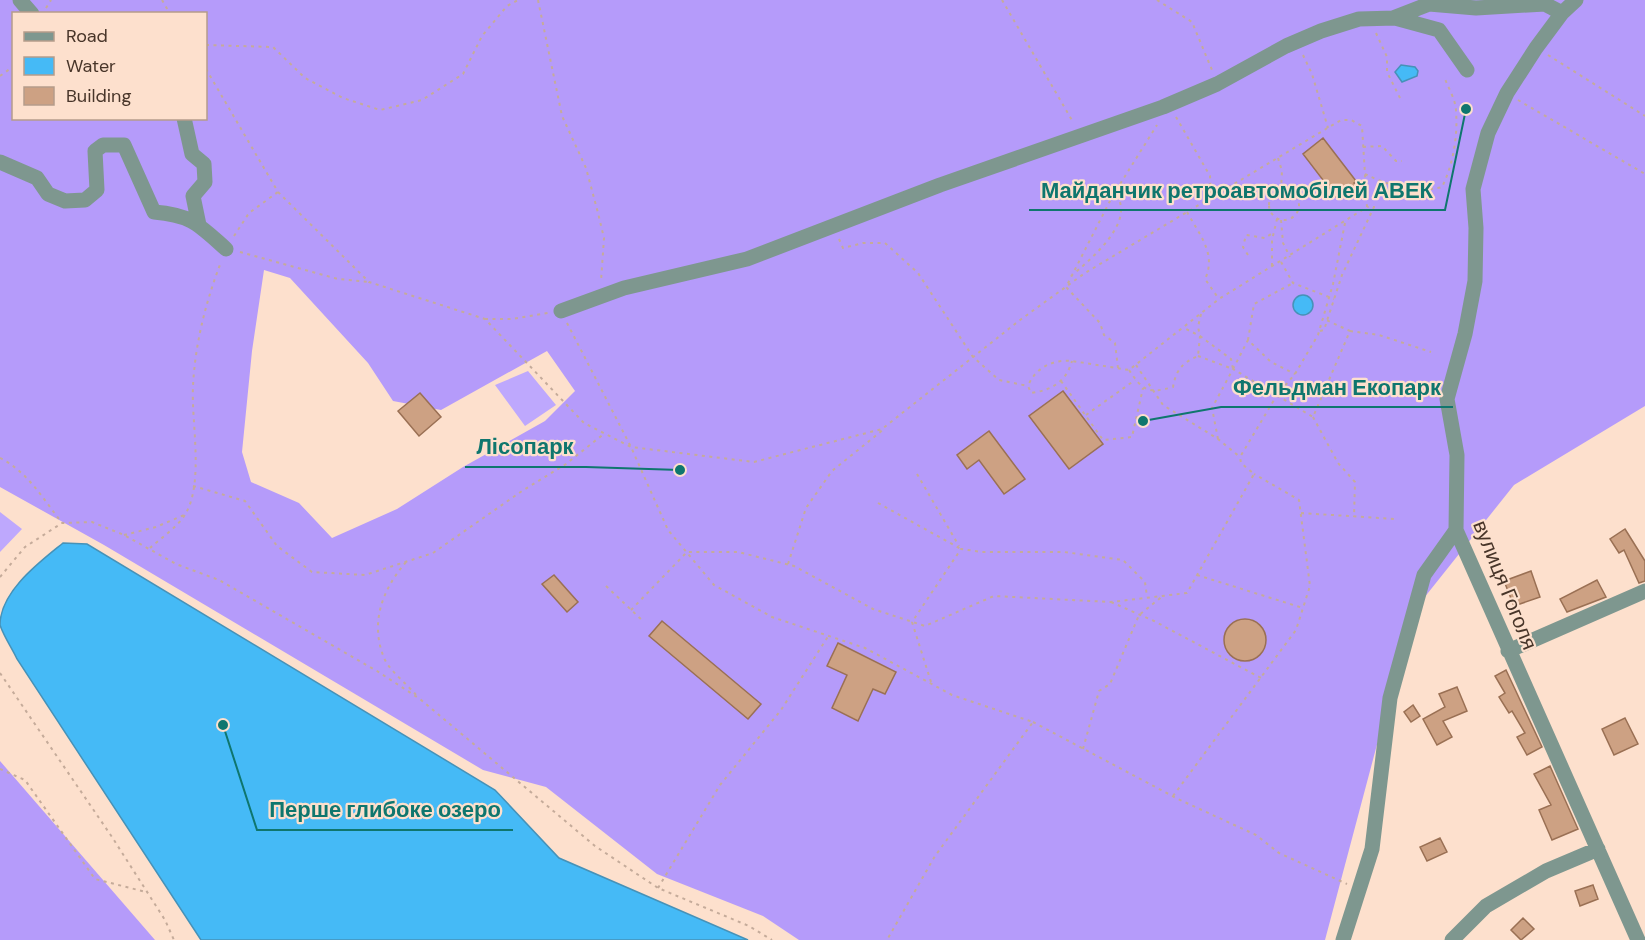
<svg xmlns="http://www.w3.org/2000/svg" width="1645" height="940" font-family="'DM Sans',sans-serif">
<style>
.green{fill:#bea8fd}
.forest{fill:#b59bfa;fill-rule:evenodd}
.water{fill:#45baf6;stroke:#4692b8;stroke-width:1.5}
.building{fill:#cda183;stroke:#9a7054;stroke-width:1.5}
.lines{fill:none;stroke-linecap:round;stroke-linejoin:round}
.path{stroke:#c5ab9a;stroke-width:2;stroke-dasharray:3 4.5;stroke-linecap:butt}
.minor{stroke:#7e978f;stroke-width:15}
.labels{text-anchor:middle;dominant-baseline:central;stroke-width:4.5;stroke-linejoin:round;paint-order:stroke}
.street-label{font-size:21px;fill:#483529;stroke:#fde0cd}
.leader{fill:none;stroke:#0f766e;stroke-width:2}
.callout-dot{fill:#0f766e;stroke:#fde0cd;stroke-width:2}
.callout-label{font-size:22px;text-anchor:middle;font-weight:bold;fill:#0f766e;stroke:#fde0cd;stroke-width:4.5;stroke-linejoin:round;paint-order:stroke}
</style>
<rect width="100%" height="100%" fill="#fde0cd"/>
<!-- green -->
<path class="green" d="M528 371 556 405 525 426 495 385Z
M0 512 22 529 0 552Z"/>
<!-- forest -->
<path class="forest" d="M0 0H1645V406L1514 485 1412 613 1325 940H799L763 916 657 874 546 787 483 770 104 545 0 487ZM14 14H206V118H14ZM264 270 290 278 368 363 393 401 441 410 547 351 575 391 545 421 463 467 397 509 332 538 299 503 251 482 242 452 252 351Z
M0 761 155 940H0Z"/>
<!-- water -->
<path class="water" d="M1401 65 1415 67 1418 71 1417 76 1402 82 1395 72Z
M1293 305a10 10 0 1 1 20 0a10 10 0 1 1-20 0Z
M63 543 87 544 495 790 559 858 748 940H201L17 659C12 648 4 637 0 625 0 591 41 561 63 543Z"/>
<!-- building -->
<path class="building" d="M1323 138 1356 181 1354 183 1358 188 1347 197 1343 191 1336 197 1303 154Z
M1063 391 1103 444 1069 469 1029 416Z
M420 393 441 417 419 436 398 411Z
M989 431 1025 479 1004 494 979 460 967 469 957 455Z
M1625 529 1645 561V581L1639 583 1624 550 1619 553 1610 539Z
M1531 571 1540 597 1514 606 1504 581Z
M554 575 578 602 567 612 542 584Z
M1597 580 1606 597 1567 612 1560 599Z
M1224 640a21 21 0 1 1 42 0a21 21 0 1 1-42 0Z
M662 621 761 704 748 719 649 636Z
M838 643 896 672 885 694 873 689 858 721 832 708 847 675 827 666Z
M1506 670 1542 747 1527 755 1517 737 1525 733 1512 711 1509 713 1499 697 1505 693 1495 676Z
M1457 687 1467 711 1443 721 1452 737 1437 745 1423 719 1445 707 1439 694Z
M1413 705 1420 716 1411 722 1404 712Z
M1625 718 1638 744 1614 755 1602 729Z
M1550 766 1578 829 1552 840 1539 810 1551 805 1534 774Z
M1440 838 1447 852 1427 861 1420 847Z
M1593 885 1598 899 1580 906 1575 891Z
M1523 918 1534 929 1521 940 1511 930Z"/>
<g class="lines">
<!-- path -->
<path class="path" d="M162 0 170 14
M538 0 562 116 586 168 598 213 604 238 601 281
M1002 0 1073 122
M1157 0 1192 22 1212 70
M46 8 51 0
M1376 33 1387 57V72L1402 102
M206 45 273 47 305 78 343 98 380 110 422 100 463 74 482 36 507 6 518 0
M1303 55 1312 74 1328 128
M1548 55 1645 116
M206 69 278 192 369 282 485 319 584 423 631 447 754 462 882 429 1020 320 1085 273 1341 120H1351L1362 126 1367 207 1219 299 1129 370 1072 361C1053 359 1035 368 1028 386L1031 393C1052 390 1066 382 1072 361
M0 76 14 66
M1518 100 1645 174
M1176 117 1210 176 1211 198
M1363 147 1382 146 1396 161H1402
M1278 158 1282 171 1281 189
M1365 174C1387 185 1417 194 1442 187 1453 165 1458 136 1456 111 1456 101 1449 89 1445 79
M1269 205a15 15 0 1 1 30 0a15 15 0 1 1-30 0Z
M1187 212C1199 234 1217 254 1205 279L1219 299
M1281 220 1283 243 1290 257
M234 236 249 213 278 192
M839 239 843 248 863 243H885L918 273 973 357 999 380 1028 386
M240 252 338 279 369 282
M1248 255 1243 247 1246 235 1265 238 1274 232
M1281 262 1293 283 1334 299
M1272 266V240L1277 219
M1071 276C1088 262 1122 233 1121 209 1121 203 1118 196 1116 190
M1201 314 1198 327 1200 336 1231 359 1233 369
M485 319H512L548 313
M567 323 631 447 668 530 714 585 772 617 865 648 952 695 1033 722 935 856 887 940
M1320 331 1324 330 1342 275 1374 207H1368
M1350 331 1379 335 1431 352
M1248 340 1254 304 1293 283
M1198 356 1233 369
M1136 365 1163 405 1218 439 1240 457
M1118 368 1115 343 1104 335 1100 323 1066 287 1112 197 1157 125
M1233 369 1248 340 1271 362 1295 374
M1129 370C1143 391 1148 394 1173 387 1176 370 1182 363 1198 356L1200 336 1184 328
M1061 381 1103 440 1132 437 1143 388
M1086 415 1135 380
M1313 417 1338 463 1355 482 1354 517
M1218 439 1212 408 1233 369 1313 417 1350 331 1324 319
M0 458C27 471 44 500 62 523
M917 474 959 546
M193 486 245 501 277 546 312 572 365 575 433 553 522 491 566 464 605 433
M878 503 961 549
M1301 513 1395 519
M124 535 156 527 184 515
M150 548C161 538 179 526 186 513 204 481 191 420 193 386 195 344 206 301 221 262
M406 562C382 590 369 624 385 660 391 672 407 684 416 695
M788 564 806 508 832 471 884 429
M1197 575 1303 608
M0 577 25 547 62 523 92 522 124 535 176 564 219 580 377 671 420 699 595 846 658 888 749 926 772 940
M606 586 644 622
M1111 602 1154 621 1261 678
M631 610 687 552H738L794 566 873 609 925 626 994 596 1111 602 1187 593 1254 474 1241 463 1240 457 1277 395 1295 374 1318 335 1333 284 1345 223
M0 673 112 837 165 920 174 940
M931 682 912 622 961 549 982 552H1064L1123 560 1145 582 1147 597
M1033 722 1178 799 1256 835 1279 853 1347 884
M1083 749 1099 691 1110 684 1139 615 1164 595
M0 769 25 780 95 879 146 892
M1173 796 1296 630 1310 586 1299 500 1254 474
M658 888 720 785 781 710 829 635"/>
<!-- minor -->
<path class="minor" d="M20 0 32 14
M1576 0 1562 13 1536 48 1507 93 1488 133 1473 189 1476 228 1475 281 1465 334 1447 399 1457 455 1456 530 1638 940
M1393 18 1429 4 1476 8 1545 4 1562 13
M184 118 192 154 204 164 205 182 193 196 199 225
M0 162 37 178 48 194 65 201 85 200 97 190 95 151 103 145H124L154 212C192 215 199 225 226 249
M561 311 624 288 747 259 940 185 1163 107 1217 84 1286 46 1321 31 1359 19 1395 18 1439 30 1467 70
M1508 651 1645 591
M1343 940 1372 849 1390 698 1424 575 1456 530
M1452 940 1486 906 1546 871 1598 849"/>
</g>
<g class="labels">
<!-- street labels -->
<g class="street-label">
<text transform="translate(1505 585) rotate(68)">вулиця Гоголя</text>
</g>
</g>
<!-- callouts -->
<path class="leader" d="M1466 109L1445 210H1029M1143 421L1221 407H1453M680 470L586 467H465M223 725L257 830H513"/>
<g class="callout-dot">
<circle cx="1466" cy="109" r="6"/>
<circle cx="1143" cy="421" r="6"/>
<circle cx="680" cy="470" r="6"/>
<circle cx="223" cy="725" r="6"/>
</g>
<g class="callout-label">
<text x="1237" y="198">Майданчик ретроавтомобілей АВЕК</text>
<text x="1337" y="395">Фельдман Екопарк</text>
<text x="525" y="454">Лісопарк</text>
<text x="385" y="817">Перше глибоке озеро</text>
</g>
<!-- legend -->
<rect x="12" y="12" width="195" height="108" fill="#fde0cd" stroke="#b59c8b" stroke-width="1.5"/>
<rect x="24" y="32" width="30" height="9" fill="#7e978f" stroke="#b59c8b" stroke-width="1.5"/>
<text x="66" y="42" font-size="18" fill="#483529">Road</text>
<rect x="24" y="57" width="30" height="18" fill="#45baf6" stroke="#b59c8b" stroke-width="1.5"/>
<text x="66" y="72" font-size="18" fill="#483529">Water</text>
<rect x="24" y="87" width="30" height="18" fill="#cda183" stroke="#b59c8b" stroke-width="1.5"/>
<text x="66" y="102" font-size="18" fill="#483529">Building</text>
</svg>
